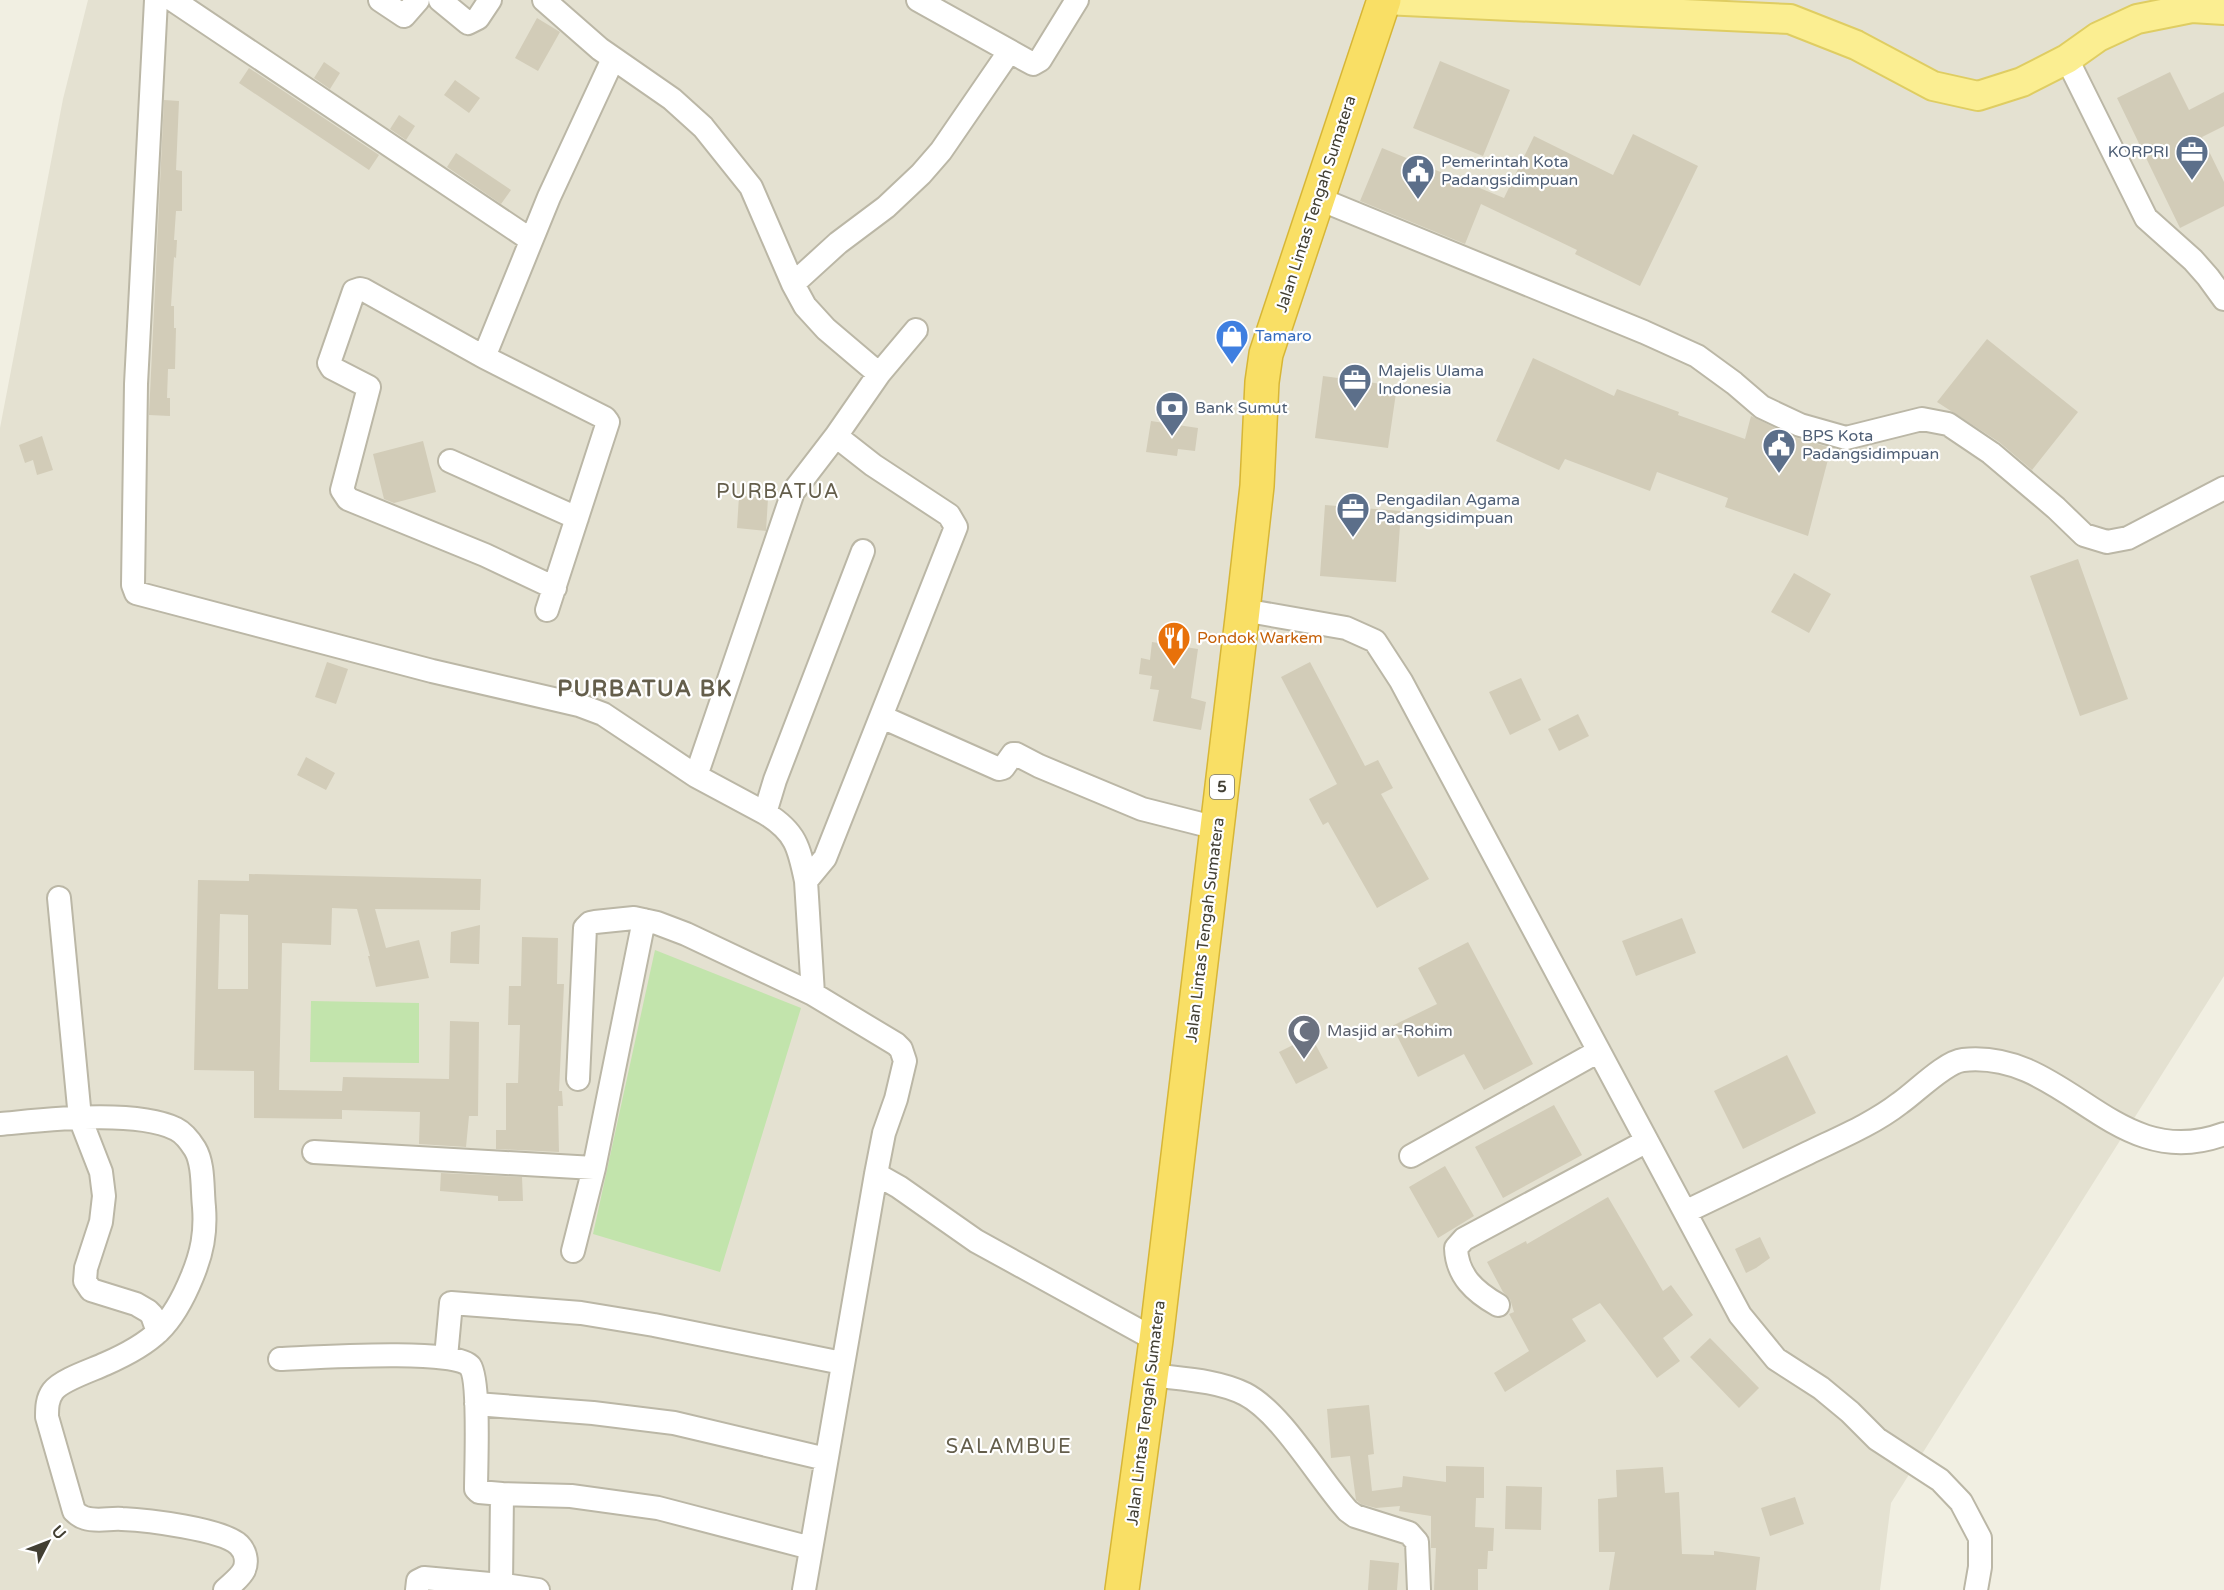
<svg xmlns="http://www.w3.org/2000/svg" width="2224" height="1590" font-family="'Varela Round',sans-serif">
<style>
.residential{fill:#e4e1d1}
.green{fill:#c2e4ac}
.building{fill:#d2ccb8;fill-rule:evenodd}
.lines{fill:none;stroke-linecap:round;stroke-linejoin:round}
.minor-casing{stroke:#bbb7a6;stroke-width:26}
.major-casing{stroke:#dfcd62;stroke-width:32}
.highway-casing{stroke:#d7b636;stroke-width:36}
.minor{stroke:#fff;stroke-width:22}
.major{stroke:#fbee91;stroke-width:28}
.highway{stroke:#f9df65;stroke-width:33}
.labels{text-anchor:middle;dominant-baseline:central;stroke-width:4.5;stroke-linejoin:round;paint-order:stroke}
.shield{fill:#fff;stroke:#7b7970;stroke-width:1.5}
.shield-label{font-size:15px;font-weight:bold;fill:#423f33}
.service-label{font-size:16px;fill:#4e5e75;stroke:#fff;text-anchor:start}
.street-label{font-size:16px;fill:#423f33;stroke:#fff}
.shop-label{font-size:16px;fill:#366cbe;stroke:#fff;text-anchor:start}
.food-label{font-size:16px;fill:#c56008;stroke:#fff;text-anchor:start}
.worship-label{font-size:16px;fill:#5b616d;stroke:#fff;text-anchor:start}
.quarter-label{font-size:20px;letter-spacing:1.5px;fill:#645e4b;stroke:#fff}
.district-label{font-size:22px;font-weight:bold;letter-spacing:1.5px;fill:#645e4b;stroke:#fff}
</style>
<rect width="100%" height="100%" fill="#f1efe2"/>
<!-- residential -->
<path class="residential" d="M88 0H2224V976L1891 1503 1880 1590H0V428L63 99Z"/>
<!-- green -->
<path class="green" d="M655 950 801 1008 720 1272 593 1234Z
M311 1001 419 1003V1063L310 1062Z"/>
<!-- building -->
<path class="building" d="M537 18 560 32 538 71 515 58Z
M1440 61 1510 90 1483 156 1413 128Z
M324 62 340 73 330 89 314 78Z
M249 68 379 155 369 170 239 83Z
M2170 72 2189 110 2224 92V126L2202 137 2224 182V206L2180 228 2117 98Z
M455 80 480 98 469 113 444 95Z
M164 100 179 101 176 170 182 171V211H176L174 240H177L176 258 174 257 171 306H174V328H176L175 369H168L167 398H170V416L149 415Z
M399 115 415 126 406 140 390 129Z
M1633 134 1698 166 1640 286 1575 254 1577 250 1481 204 1465 244 1360 201 1382 148 1504 198 1534 136 1613 175Z
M456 153 511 190 501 204 447 167Z
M1987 339 2078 412 2032 470 1999 442 1937 402Z
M1533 358 1614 396 1617 389 1679 412 1678 415 1745 439 1751 416 1794 437 1831 448 1808 536 1725 507 1728 498 1657 472 1650 491 1565 459 1559 470 1496 441Z
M1323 376 1397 386 1388 448 1315 438Z
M1151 421 1198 428 1195 451 1178 449 1177 456 1146 452Z
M42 436 53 470 37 475 33 460 25 463 19 445Z
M423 441 436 492 394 503 384 499 373 454Z
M739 496 768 498 766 531 737 528Z
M1325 505 1401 511 1396 582 1320 576Z
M2078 559 2128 699 2080 716 2030 576Z
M1794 573 1831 594 1809 633 1771 612Z
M1152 642 1198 649 1191 698 1206 702 1201 730 1153 721 1159 690 1150 689 1152 676 1139 674 1141 658 1150 660Z
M327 662 348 669 336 704 315 697Z
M1310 662 1365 766 1378 760 1393 788 1381 794 1429 879 1377 908 1328 822 1323 825 1309 799 1337 784 1281 677Z
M1521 678 1541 720 1510 735 1489 692Z
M1578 714 1589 736 1559 751 1548 729Z
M306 757 335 773 326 790 297 775Z
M249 874 481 879 480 910 375 909 386 948 419 940 429 978 376 987 368 956H370L357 909 332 908 331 945 282 943 279 1090 342 1091 343 1077 449 1079 450 1021 479 1022 478 1116H469L466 1147 419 1144 420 1112 342 1110V1119L254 1118V1071L194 1070 198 880 249 881ZM220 914 248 915V989H218Z
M1682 918 1696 953 1636 976 1622 941Z
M480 925 479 964 450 963 451 932Z
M522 937 558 938 557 984H564L559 1091H562L563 1106H558L559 1152 496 1149V1130H506V1083H518L520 1025H508L509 986H521Z
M1468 942 1533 1064 1484 1090 1464 1054 1418 1077 1392 1026 1437 1004 1418 968Z
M1311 1036 1328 1068 1296 1084 1279 1052Z
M1787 1055 1816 1113 1743 1149 1714 1091Z
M1554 1105 1582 1155 1503 1198 1475 1147Z
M1445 1166 1474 1216 1438 1238 1409 1187Z
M441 1173 522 1177 523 1201H498V1196L440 1191Z
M1608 1197 1663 1291 1671 1285 1693 1315 1663 1338 1680 1361 1657 1378 1600 1303 1572 1319 1586 1341 1505 1392 1494 1373 1529 1351 1509 1314 1514 1312 1510 1299 1503 1292 1487 1262 1526 1241 1527 1244Z
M1760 1237 1770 1258 1756 1268 1746 1273 1735 1249Z
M1710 1338 1759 1388 1739 1408 1690 1357Z
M1369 1405 1374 1454 1368 1455 1372 1491 1402 1487 1403 1476 1446 1482V1466L1484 1467V1498H1476L1475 1527 1494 1528 1493 1551H1488L1487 1569H1478V1590H1434L1436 1548H1431V1516L1399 1511 1400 1506 1376 1508 1361 1504 1356 1500 1350 1456 1331 1458 1327 1409Z
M1663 1467 1665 1493 1679 1492 1682 1554 1714 1555V1551L1760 1557 1756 1590H1609L1615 1552H1599L1598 1499 1617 1497 1616 1470Z
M1506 1486 1542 1487 1541 1530 1505 1529Z
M1795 1497 1804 1524 1770 1536 1761 1508Z
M1370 1560 1399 1563 1397 1590H1368Z"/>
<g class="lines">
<defs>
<path id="minor" d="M156 0 136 384 133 585 136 593 432 671 579 705 603 714 696 776
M173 0 531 240
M380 0 404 16 418 0
M440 0 468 23 478 18 490 0
M544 0 600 49 672 99 703 127 751 187 793 284 805 306 826 329 879 374
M918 0 1033 64 1040 60 1077 0
M2067 59 2146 218 2193 260 2208 277 2224 299
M1317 198 1644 332 1697 356 1734 383 1762 407 1800 425 1846 438 1922 419 1948 424 1991 453 2056 508 2084 535 2107 542 2128 538 2224 488
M793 284 838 243 886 207 921 174 941 151 1009 52
M484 357 364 290 360 289 354 291 329 363 332 368 369 387 342 490 348 499 485 555 555 588
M450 461 577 518
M547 610 608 422 605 418 484 357 549 197 613 59
M1243 610 1346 628 1375 641 1401 681 1740 1315 1776 1359 1821 1388 1850 1412 1877 1439 1940 1480 1961 1502 1980 1538V1567L1976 1590
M882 717 999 769 1003 768 1013 754H1016L1039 766 1142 809 1217 828
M765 813 696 776 793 492 836 436
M806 881C799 847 796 832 765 813L775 780 863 551
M59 898 80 1118 101 1172 104 1196 101 1222 86 1268 85 1281 91 1290 136 1304 148 1311 152 1315 158 1332
M813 994 806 881 825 858 956 527 949 515 873 465 836 436 879 374 916 330
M578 1079 585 928 590 923 595 922 634 918 657 923 686 934 813 994 896 1044 901 1049 905 1061 896 1099 884 1133 876 1174 804 1590
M0 1124C46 1120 134 1109 176 1129 184 1133 190 1141 195 1149 204 1164 202 1189 204 1207 206 1233 202 1253 192 1277 172 1326 153 1343 105 1364 92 1370 61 1380 53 1391 47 1399 47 1408 47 1417L74 1511C77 1514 81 1517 85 1518 97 1522 110 1518 122 1519 146 1520 223 1529 239 1545 245 1551 248 1561 244 1570 240 1578 231 1584 225 1590
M314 1152 594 1168
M1411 1156 1599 1051
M876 1174 899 1187 976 1241 1156 1340
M1685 1212C1726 1192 1767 1173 1808 1153 1839 1138 1873 1124 1900 1103 1916 1092 1945 1062 1963 1060 2067 1049 2114 1175 2224 1134
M573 1251 594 1168 644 920
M1498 1305C1475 1292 1457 1276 1456 1248L1464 1239 1647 1141
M446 1357 451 1303 581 1313 654 1325 842 1363
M280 1359C309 1358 456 1348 470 1366 480 1380 476 1468 476 1489L479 1492 502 1494 501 1585
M1151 1375C1181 1379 1217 1380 1245 1394 1282 1413 1319 1479 1348 1511L1355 1516 1409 1533 1417 1542 1419 1590
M476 1404 593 1413 674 1423 826 1459
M502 1494 571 1496 658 1508 811 1548
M417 1590 418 1581 424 1578 511 1586 538 1590"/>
<path id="major" d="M1384 0 1790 19 1856 45 1933 86 1978 96 2022 82 2067 59 2098 37 2137 19 2192 8 2224 10"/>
<path id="highway" d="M1122 1590 1156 1340 1243 610 1257 486 1262 382 1266 354 1384 0"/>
</defs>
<!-- minor casing -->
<use href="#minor" class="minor-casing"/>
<!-- major casing -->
<use href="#major" class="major-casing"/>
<!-- highway casing -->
<use href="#highway" class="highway-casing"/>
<!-- minor -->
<use href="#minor" class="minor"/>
<!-- major -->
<use href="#major" class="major"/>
<!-- highway -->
<use href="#highway" class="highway"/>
</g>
<!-- icons -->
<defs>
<symbol id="office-pin" viewBox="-11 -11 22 30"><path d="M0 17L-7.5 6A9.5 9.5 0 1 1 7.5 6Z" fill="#5c6f8a" stroke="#fff"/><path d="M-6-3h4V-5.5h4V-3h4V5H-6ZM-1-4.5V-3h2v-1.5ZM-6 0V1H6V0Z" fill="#fff"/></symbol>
<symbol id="civic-pin" viewBox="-11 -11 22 30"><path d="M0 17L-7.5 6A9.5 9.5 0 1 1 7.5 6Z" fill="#5c6f8a" stroke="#fff"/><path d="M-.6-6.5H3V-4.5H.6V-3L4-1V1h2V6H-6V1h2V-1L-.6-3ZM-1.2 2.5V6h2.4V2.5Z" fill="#fff"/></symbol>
<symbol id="shop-pin" viewBox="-11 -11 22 30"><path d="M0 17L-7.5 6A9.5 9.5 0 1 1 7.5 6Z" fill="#3f7fe0" stroke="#fff"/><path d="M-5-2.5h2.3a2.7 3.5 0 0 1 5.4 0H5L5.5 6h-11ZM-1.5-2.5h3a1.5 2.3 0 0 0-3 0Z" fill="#fff"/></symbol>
<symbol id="bank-pin" viewBox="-11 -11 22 30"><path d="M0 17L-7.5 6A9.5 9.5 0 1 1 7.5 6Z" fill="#5c6f8a" stroke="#fff"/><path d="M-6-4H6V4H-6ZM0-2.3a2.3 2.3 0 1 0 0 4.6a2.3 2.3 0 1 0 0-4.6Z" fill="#fff"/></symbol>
<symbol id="restaurant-pin" viewBox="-11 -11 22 30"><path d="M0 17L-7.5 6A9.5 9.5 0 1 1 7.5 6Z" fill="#e8710a" stroke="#fff"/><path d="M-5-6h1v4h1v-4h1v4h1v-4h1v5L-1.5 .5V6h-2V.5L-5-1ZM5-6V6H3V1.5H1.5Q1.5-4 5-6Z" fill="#fff"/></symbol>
<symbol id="mosque-pin" viewBox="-11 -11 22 30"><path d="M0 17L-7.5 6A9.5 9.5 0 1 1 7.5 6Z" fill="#6b7280" stroke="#fff"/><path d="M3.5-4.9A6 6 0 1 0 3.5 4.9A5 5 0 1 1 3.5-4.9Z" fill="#fff"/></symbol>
</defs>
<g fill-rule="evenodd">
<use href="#office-pin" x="2173" y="133" width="38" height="52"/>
<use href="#civic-pin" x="1399" y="152" width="38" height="52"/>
<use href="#shop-pin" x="1213" y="317" width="38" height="52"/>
<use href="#office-pin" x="1336" y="361" width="38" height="52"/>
<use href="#bank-pin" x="1153" y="389" width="38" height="52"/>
<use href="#civic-pin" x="1760" y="426" width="38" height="52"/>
<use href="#office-pin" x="1334" y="490" width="38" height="52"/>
<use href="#restaurant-pin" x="1155" y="619" width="38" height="52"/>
<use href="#mosque-pin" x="1285" y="1012" width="38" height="52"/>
</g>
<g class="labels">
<!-- shield labels -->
<rect class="shield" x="1210" y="775" width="24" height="24" rx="4.5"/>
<g class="shield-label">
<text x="1222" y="787">5</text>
</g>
<!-- service labels -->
<g class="service-label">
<text x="2169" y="152" text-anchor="end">KORPRI</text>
<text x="1441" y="162">Pemerintah Kota<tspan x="1441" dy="18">Padangsidimpuan</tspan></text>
<text x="1378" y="371">Majelis Ulama<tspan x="1378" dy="18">Indonesia</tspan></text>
<text x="1195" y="408">Bank Sumut</text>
<text x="1802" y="436">BPS Kota<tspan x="1802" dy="18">Padangsidimpuan</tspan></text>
<text x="1376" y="500">Pengadilan Agama<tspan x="1376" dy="18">Padangsidimpuan</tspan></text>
</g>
<!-- street labels -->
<g class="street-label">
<text transform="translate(1316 204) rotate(-72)">Jalan Lintas Tengah Sumatera</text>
<text transform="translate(1205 930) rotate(-83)">Jalan Lintas Tengah Sumatera</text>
<text transform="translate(1146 1413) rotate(-83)">Jalan Lintas Tengah Sumatera</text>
</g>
<!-- shop labels -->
<g class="shop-label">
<text x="1255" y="336">Tamaro</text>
</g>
<!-- food labels -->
<g class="food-label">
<text x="1197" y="638">Pondok Warkem</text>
</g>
<!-- worship labels -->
<g class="worship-label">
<text x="1327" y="1031">Masjid ar-Rohim</text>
</g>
<!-- quarter labels -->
<g class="quarter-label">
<text x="778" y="492">PURBATUA</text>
<text x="1009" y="1447">SALAMBUE</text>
</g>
<!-- district labels -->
<g class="district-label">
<text x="645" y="689">PURBATUA BK</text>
</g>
</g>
<!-- north arrow -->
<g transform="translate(48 1542) rotate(48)" stroke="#ffffff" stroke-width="4.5" paint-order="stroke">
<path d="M0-4.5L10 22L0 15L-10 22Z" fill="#423f33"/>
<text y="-9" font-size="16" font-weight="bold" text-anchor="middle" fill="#423f33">U</text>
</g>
</svg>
